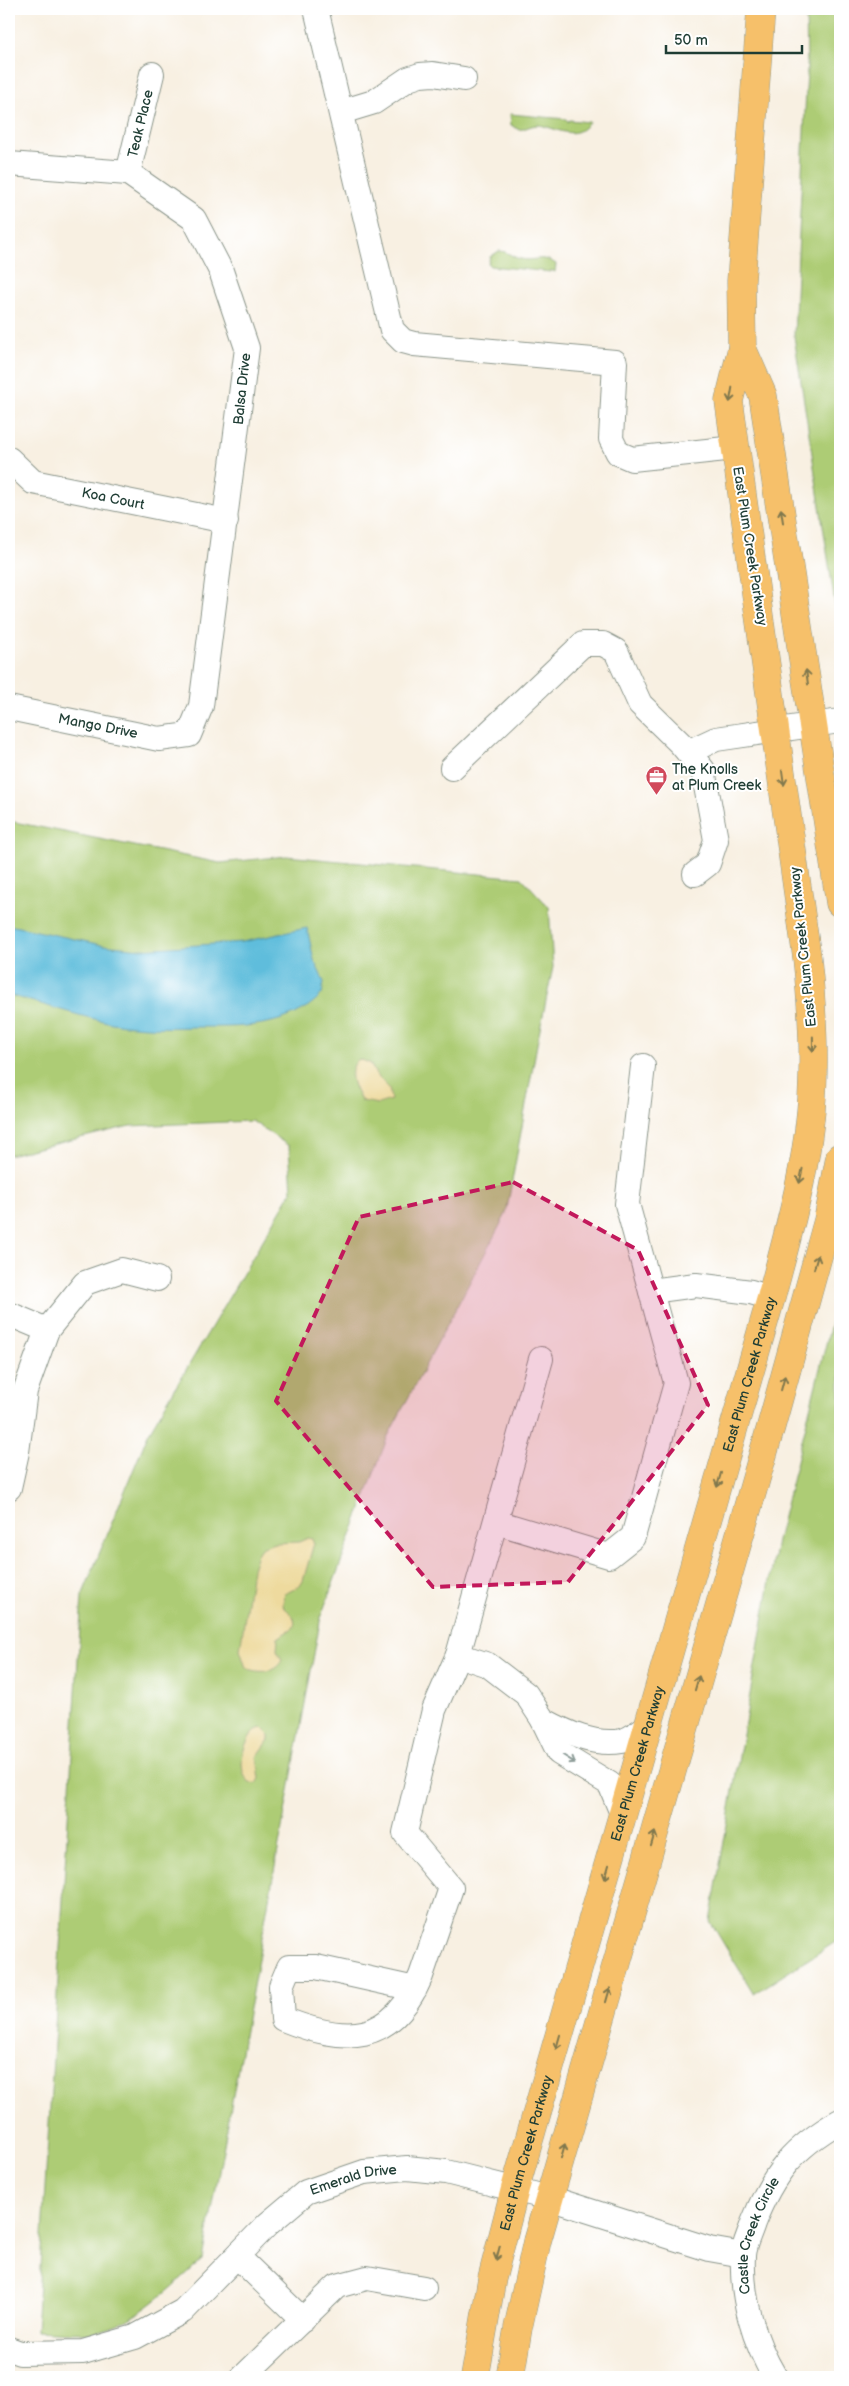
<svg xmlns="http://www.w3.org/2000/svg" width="849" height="2386" font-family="'Balsamiq Sans',sans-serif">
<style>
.green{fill:#adcc74;stroke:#668454}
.sand{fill:#eeda9e;stroke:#868c69}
.water{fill:#5ebddc;stroke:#3e7d88}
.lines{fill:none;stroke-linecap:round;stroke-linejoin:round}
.minor-casing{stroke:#8c968b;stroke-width:26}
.major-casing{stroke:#8c968b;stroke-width:29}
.minor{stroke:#fff;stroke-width:24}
.major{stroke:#f6c06b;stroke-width:28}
.oneway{stroke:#80784d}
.oneway2{stroke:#8f9e9a}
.marked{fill:#c2185b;fill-opacity:0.2;stroke:#c2185b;stroke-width:4;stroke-dasharray:10 6;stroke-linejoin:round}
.labels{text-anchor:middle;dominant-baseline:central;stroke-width:4;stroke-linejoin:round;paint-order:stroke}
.street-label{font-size:14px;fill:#1f3d34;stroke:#fff}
.poi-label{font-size:14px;fill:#1f3d34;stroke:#fff;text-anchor:start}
</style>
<rect width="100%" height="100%" fill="#fff"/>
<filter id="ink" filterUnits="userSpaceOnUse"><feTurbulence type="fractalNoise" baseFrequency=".02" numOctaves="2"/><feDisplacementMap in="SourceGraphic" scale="10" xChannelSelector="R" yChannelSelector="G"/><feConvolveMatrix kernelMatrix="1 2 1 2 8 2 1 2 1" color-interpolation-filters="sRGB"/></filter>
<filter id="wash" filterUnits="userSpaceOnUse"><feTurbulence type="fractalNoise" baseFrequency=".0096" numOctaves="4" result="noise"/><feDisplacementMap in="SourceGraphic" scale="20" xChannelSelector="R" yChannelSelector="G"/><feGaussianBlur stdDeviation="1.12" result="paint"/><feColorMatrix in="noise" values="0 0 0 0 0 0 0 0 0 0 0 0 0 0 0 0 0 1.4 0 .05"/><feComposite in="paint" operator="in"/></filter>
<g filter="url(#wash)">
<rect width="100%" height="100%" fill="#f8f0e2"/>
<!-- green -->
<path class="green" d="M806 9H840V637L794 336 807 70Z
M510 114 566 119 568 122 569 120 589 122C575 143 556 127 538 125 531 125 525 129 519 130L511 125Z
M499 251C508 251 513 258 521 259 535 262 541 254 556 264L555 272 551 270V272L490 266 488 264 490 257Z
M9 821 220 863 286 856 522 878 549 907 553 967 538 1039 506 1214 388 1436 321 1616 203 2259C177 2282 143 2316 110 2328 87 2336 60 2332 36 2331L82 1596 148 1434 292 1191 289 1146 252 1121 130 1126 9 1155Z
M840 1288V1939L754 1994 710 1921 777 1541Z
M121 2371V2377H28L34 2374Z"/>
<!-- sand -->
<path class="sand" d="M359 1059 370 1063 376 1075 389 1088 391 1100 378 1104 362 1101C354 1090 345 1070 359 1059Z
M308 1538 312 1539 314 1543 303 1581 300 1586 285 1594 283 1606C289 1613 297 1615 294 1627L278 1638 277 1650 282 1660C275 1674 259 1673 246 1668L240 1650 252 1569 257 1554 261 1548 274 1543 299 1542Z
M262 1728 269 1735V1740L257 1757 260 1779 255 1784C232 1780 243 1730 262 1728Z"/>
<!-- water -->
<path class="water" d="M9 925 102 945 141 949 242 942 307 928 314 960 324 982 322 994C289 1030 237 1027 193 1027 166 1028 138 1028 112 1023 78 1016 43 1004 9 995Z"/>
</g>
<g filter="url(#ink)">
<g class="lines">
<defs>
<g id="minor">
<path d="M316 9 392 330 403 341 414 344 615 362 611 439 618 453 632 459 735 448"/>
<path d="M341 112 374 102 408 79 420 75 433 74 464 79"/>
<path d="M9 164 128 173 194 219 221 271 247 348 201 706 189 735 159 739 9 708"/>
<path id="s1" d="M128 173 152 74"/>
<path id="s2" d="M9 459 33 482 226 521"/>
<path d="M688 752 716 739 840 721"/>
<path d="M452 768 583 644H603L616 651 640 704 681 744 703 770 716 840 708 864 695 874"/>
<path d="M651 1291 696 1285 751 1292 771 1298"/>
<path d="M9 1314 47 1330"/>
<path d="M9 1488 17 1452 25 1391 47 1330 85 1283 122 1270 157 1279"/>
<path d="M496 1522 609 1556 633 1537 676 1383 627 1204 643 1066"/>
<path d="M458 1655 488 1665 526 1694 543 1720 559 1753 610 1784 623 1816"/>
<path d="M543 1720C567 1733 594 1746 622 1741 631 1739 641 1730 649 1725"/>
<path d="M415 1989 316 1967H289L281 1986 283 2019C346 2044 391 2045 421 1976L451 1888 405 1833 434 1710 458 1655 541 1359"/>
<path d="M238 2257 303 2320"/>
<path id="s3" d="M9 2349 20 2353 83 2352 135 2337 183 2311 268 2224 306 2192 364 2172 407 2168 446 2172 549 2198 709 2249 743 2255"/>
<path d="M243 2377 337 2286 367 2278 424 2288"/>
<path id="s4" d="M775 2377C754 2342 741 2298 743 2256 743 2246 750 2233 753 2223 773 2173 793 2148 840 2121"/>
</g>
<g id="major">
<path d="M742 348 763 396 840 903"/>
<path id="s5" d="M475 2377 492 2278 515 2189 771 1298C791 1224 812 1150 813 1073 814 1035 811 996 807 958L729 401 742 348 741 281 761 9"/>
<path d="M510 2377 518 2328 537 2241 770 1430 828 1220 840 1157"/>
</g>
</defs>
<!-- minor casing -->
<use href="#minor" class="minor-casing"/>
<!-- major casing -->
<use href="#major" class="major-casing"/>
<!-- minor -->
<use href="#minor" class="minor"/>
<!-- major -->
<use href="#major" class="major"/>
</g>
<!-- one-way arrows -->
<defs><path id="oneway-shaft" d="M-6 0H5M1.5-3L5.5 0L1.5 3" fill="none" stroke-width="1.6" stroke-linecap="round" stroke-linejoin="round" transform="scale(1.25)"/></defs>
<g class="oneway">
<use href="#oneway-shaft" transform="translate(731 395) rotate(100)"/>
<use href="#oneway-shaft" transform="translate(782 516) rotate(-99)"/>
<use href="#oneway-shaft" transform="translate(807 677) rotate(-98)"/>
<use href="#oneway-shaft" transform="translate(783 778) rotate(82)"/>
<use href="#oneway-shaft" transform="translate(813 1044) rotate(89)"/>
<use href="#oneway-shaft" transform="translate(801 1176) rotate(102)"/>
<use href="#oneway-shaft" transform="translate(816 1262) rotate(-74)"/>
<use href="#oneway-shaft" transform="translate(783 1383) rotate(-75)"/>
<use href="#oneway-shaft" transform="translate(719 1480) rotate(106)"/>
<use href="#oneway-shaft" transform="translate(697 1683) rotate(-74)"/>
<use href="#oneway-shaft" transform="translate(653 1839) rotate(-74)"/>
<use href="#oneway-shaft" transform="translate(607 1872) rotate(106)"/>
<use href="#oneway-shaft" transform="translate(608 1995) rotate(-74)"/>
<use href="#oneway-shaft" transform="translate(558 2042) rotate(106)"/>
<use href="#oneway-shaft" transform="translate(563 2151) rotate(-74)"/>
<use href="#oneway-shaft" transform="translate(498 2253) rotate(105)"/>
</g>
<use class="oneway2" href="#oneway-shaft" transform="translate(569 1759) rotate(32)"/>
</g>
<!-- marked area -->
<path class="marked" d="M513 1182 638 1250 708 1405 568 1582 433 1587 276 1401 359 1217Z"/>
<!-- icons -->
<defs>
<symbol id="office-pin" viewBox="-11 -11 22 30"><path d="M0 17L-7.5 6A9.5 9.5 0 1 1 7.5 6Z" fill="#d1495b" stroke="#fff"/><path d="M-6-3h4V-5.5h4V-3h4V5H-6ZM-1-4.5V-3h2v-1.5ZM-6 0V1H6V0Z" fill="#fff"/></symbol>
</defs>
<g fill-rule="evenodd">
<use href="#office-pin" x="644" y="764" width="25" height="34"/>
</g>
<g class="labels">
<!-- street labels -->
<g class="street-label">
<text stroke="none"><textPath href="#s1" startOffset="51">Teak Place</textPath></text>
<text transform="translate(242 389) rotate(-84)">Balsa Drive</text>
<text stroke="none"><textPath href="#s2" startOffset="115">Koa Court</textPath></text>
<text transform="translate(750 546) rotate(81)">East Plum Creek Parkway</text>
<text transform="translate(98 726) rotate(11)">Mango Drive</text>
<text transform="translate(803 947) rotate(-96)">East Plum Creek Parkway</text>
<text stroke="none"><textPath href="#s5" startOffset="1040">East Plum Creek Parkway</textPath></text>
<text stroke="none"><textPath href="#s5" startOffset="635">East Plum Creek Parkway</textPath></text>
<text stroke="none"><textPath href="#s5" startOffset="230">East Plum Creek Parkway</textPath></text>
<text stroke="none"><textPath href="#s3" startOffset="404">Emerald Drive</textPath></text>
<text stroke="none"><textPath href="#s4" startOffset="150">Castle Creek Circle</textPath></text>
</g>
<!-- poi labels -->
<g class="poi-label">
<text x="672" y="769">The Knolls<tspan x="672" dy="16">at Plum Creek</tspan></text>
</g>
</g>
<!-- margin -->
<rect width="849" height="2386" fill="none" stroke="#fff" stroke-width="30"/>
<!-- scale -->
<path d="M666 45v8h136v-8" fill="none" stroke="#1f3d34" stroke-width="2.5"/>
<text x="674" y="45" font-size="15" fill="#1f3d34" stroke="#ffffff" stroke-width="4" paint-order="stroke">50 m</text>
</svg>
